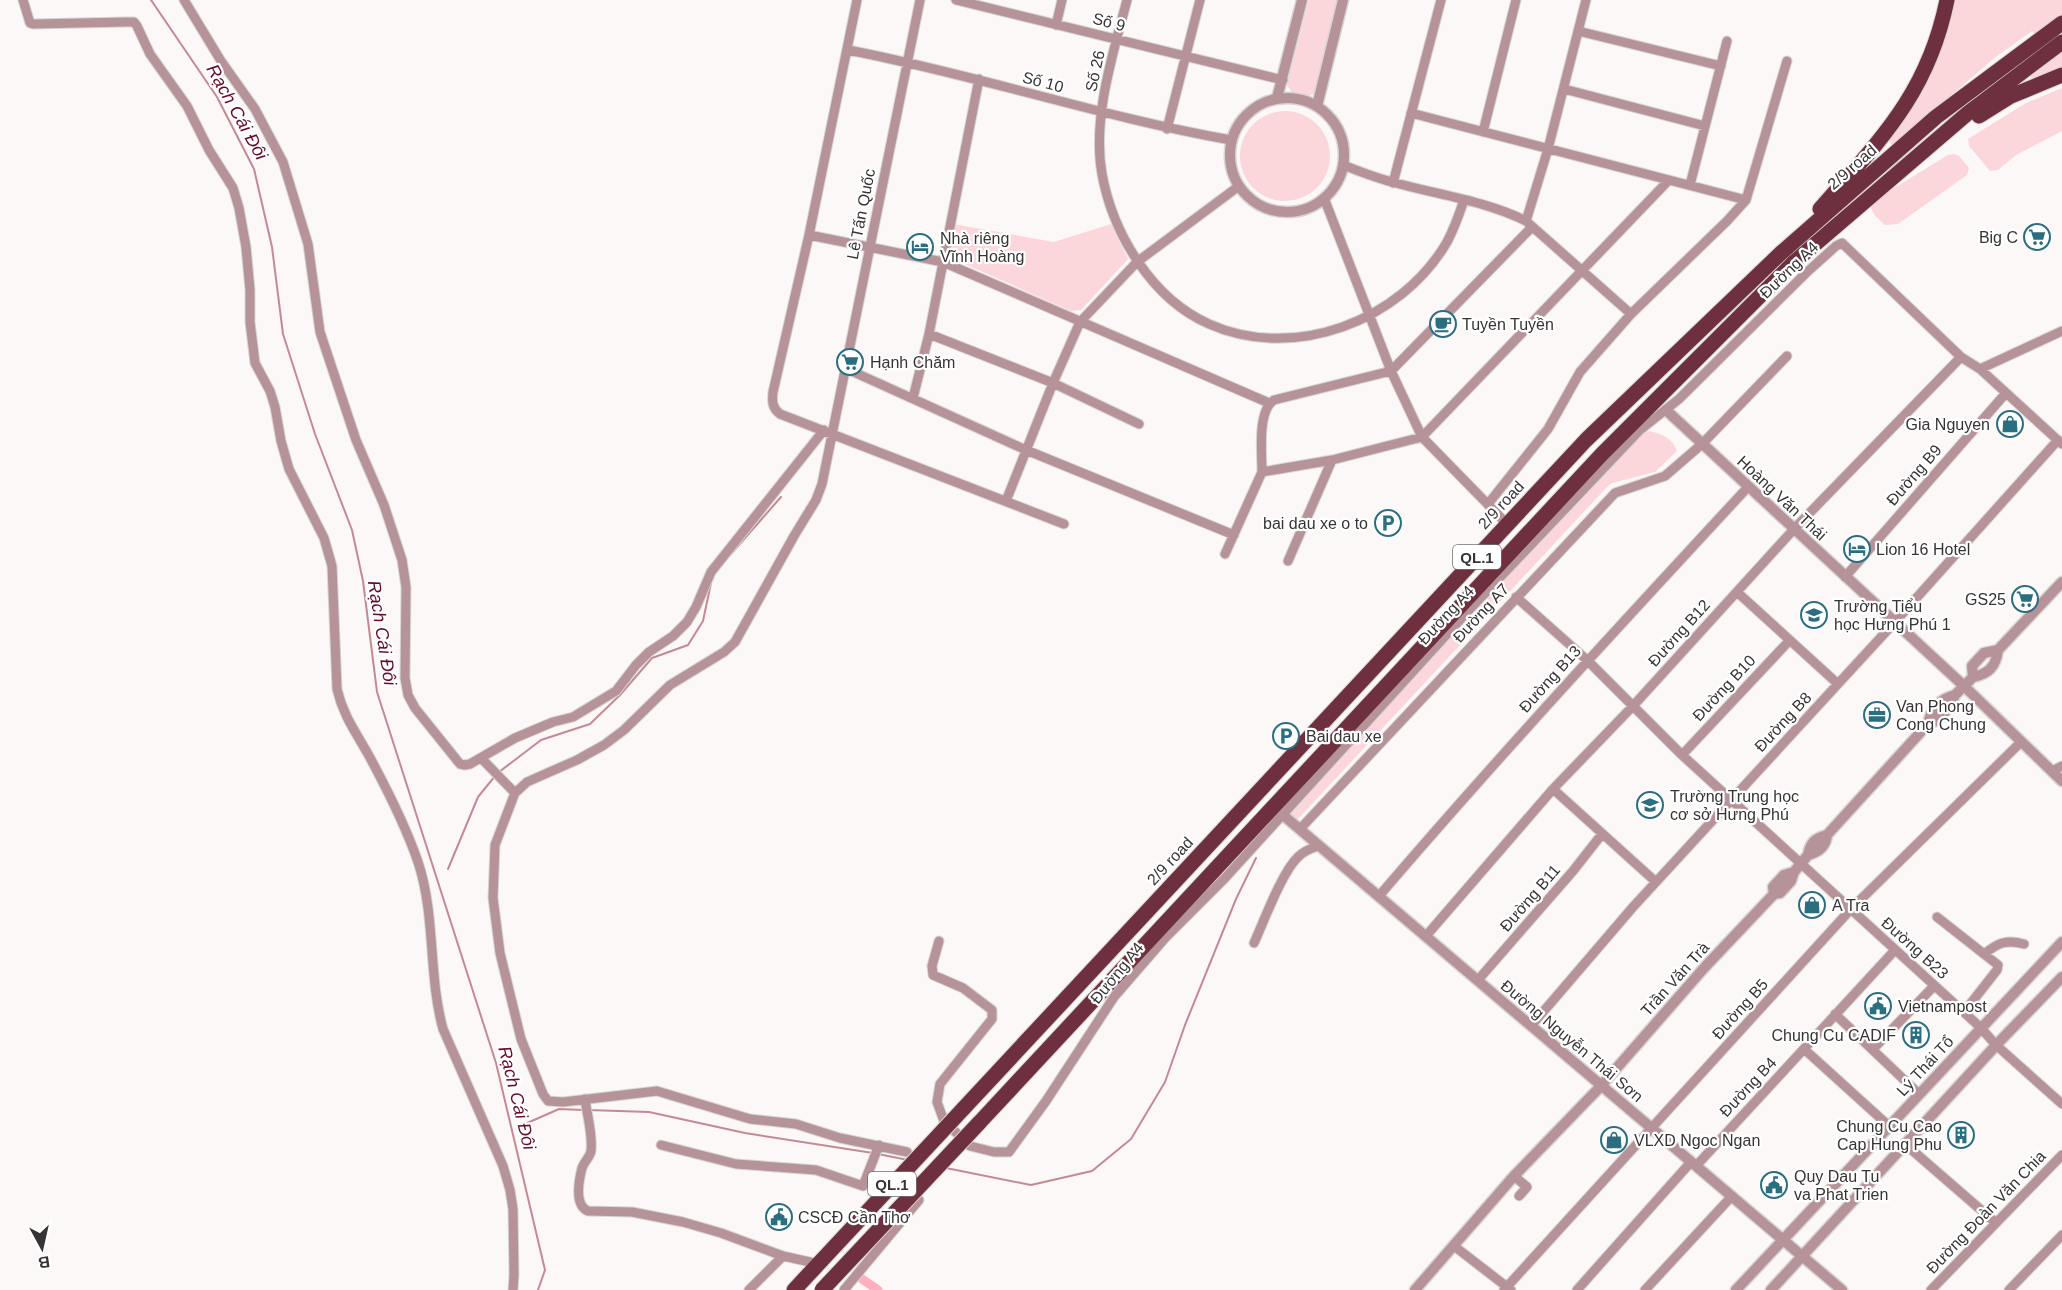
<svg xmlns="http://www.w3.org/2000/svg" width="2062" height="1290" font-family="Helvetica,sans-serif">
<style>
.green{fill:#fbd6db}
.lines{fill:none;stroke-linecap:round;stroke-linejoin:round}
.stream{stroke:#c38a94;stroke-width:2}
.canal{stroke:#ffafbd;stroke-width:9}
.minor-casing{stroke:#d8d5d5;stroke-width:11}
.tertiary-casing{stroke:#d8d5d5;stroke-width:13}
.trunk-casing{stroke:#d8d5d5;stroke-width:17}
.minor{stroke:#b69398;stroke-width:9}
.tertiary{stroke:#b69398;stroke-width:10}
.trunk{stroke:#6e303e;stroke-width:15}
.trunk-bridge-casing{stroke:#d8d5d5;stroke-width:17;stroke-linecap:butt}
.trunk-bridge{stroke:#6e303e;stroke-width:15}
.labels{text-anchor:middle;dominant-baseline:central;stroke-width:4.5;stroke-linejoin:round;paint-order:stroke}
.shield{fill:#fff;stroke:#727172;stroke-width:1.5}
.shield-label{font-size:15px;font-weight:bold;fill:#363435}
.street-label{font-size:16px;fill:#363435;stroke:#fff}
.poi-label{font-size:16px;fill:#363435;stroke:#fff;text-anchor:start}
.water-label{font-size:18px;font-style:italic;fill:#670b2a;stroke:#fff}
</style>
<rect width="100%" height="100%" fill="#fcf8f8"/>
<!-- green -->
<path class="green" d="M1309 0H1339L1316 91C1309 99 1301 95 1292 92L1287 85Z
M1952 0H2062V70L2033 80 2029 74 2052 59 2032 31 1993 59 1893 146 1889 142 1922 83Z
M2062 88V131L2016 155 1998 170 1990 171 1969 146 1968 139 2026 103Z
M1240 156a45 45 0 1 1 90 0a45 45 0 1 1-90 0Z
M1954 154 1959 156 1969 168 1967 175 1898 224 1885 225C1878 218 1867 211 1873 201L1948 155Z
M953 224 1054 242 1111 224 1128 259 1081 310 1071 311 951 258 948 255Z
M1646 431C1659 432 1673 438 1677 451L1655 472 1612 483 1606 488 1299 818 1295 819 1289 814V811L1615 462Z"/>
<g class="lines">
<!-- stream -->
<path class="stream" d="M151 0 217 97 254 169 272 247 283 334 315 434 352 530 363 581 377 692 496 1063 545 1270 538 1290
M731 554 781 497
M499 772 541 740 590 724 620 695 652 658 688 645 703 621 711 583
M448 869 478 797 495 776
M588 1110 649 1112 745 1133 873 1153
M525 1124 559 1109 583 1110
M878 1154 908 1160
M946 1168 1031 1185 1092 1171 1131 1139 1165 1082 1185 1025 1236 899 1256 858"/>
<!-- canal -->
<path class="canal" d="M862 1279 878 1290"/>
<defs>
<path id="minor" d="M23 0 30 23 33 24 126 22H134L137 26 150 54 187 106 209 150 233 188 239 208 246 247 250 290V322L255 363 270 391 275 407 281 441 289 469 324 538 332 566 337 689C343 715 355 731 368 754 387 789 405 824 418 862 436 916 428 975 443 1029L503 1166 510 1190 513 1209 514 1275 513 1290
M184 0 221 61 255 109 283 162 308 244 320 332 356 440 384 505 402 560 406 587 405 678 408 695 415 708 460 764 465 765 470 764 515 738 553 722 573 717 616 691 636 665 649 652 673 636 687 622 696 607 711 572 824 430
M857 0 809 235 773 392C772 401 772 408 780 414L1064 524
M956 0 1283 80
M1127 0C1113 54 1092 118 1102 174 1113 234 1152 299 1209 324 1294 362 1401 321 1447 242 1454 229 1459 215 1464 200
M1056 25 1062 0
M1578 31 1721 66
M848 50C978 75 1101 117 1231 140
M1564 89 1705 126
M1411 113 1746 200
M1167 129 1200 0
M1483 132 1516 0
M1343 165C1361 172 1378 179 1396 183 1439 195 1486 201 1526 221L1631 314
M1393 183 1441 0
M1690 185 1727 41
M1324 198 1391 371 1422 437 1507 524
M1526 221 1548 149 1586 0
M1532 227 1391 371 1274 400C1257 411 1262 453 1262 472L1332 460 1422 437 1669 180
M809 235 943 262 1269 403
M929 334 1053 383 1139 424
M847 369 1026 450 1234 535
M1980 369 2062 331
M913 398 929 334 979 79
M1006 501 1053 383 1080 322 1137 262 1239 186
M1488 504 1548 429 1580 372 1631 314 1727 221 1746 200 1787 61
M1225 554 1262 472
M1288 561 1332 460
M1845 577 2006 393
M1737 592 1838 684
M1516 597 1587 660 1682 755 1980 1027 1996 1045 2062 1104
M1682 755 1789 641
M481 758 515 793
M2052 771 2062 766
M1553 789 1656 882
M1300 829 1615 493 1665 476 1702 444 1787 356
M1379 896C1498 757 1623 622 1748 487
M1937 917 1998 965 1997 970 1964 1012
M1426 936 1553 789 1633 706 1794 529 1961 357
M939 941 932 966 933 975 963 988 992 1010V1019L940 1084 937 1102 944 1121 970 1146 994 1152H1009L1046 1101 1114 997 1166 937 1225 878 1469 610 1640 430 1679 399 1806 273 1836 246 1842 243 1961 357 1980 369 2062 444
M1254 943C1264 921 1282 872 1298 857 1304 851 1311 848 1319 846
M1984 954C1998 943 2006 939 2024 944
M1478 980 1573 871 1602 834
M1835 1014 1919 1094
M1531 1026 1633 907 1894 623 2058 440
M1804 1049 1889 1126
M1873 1049 1934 986
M585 1099C587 1115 593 1135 591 1151 590 1157 584 1162 582 1168 579 1180 574 1205 588 1211L632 1212 683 1222 721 1233 783 1256 819 1264
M1905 1144 1996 1223
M661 1145 736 1164 816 1170 863 1186 879 1145
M907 1152 840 1138 796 1124 750 1119 657 1091 563 1102 548 1101 543 1094 521 1039 500 953 493 898 495 845 513 798 515 793 527 782 577 760 604 745 624 730 670 685 724 652 735 642 794 536 816 500 822 484 920 0
M1696 1166 1895 950
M1514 1176 1527 1187 1519 1196
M1454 1246 1511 1290
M749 1290 783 1256
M844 1290 919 1200
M1504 1290 1851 909 2021 742
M1577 1290 1691 1162
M1645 1290 1732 1196
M1931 1290 2062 1155
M2009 1290 2062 1235"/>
<path id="tertiary" d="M1277 98 1302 0
M1230 155a57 57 0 1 1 114 0a57 57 0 1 1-114 0Z
M1317 106 1343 0
M1666 410 1964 686 2062 781
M1973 677 1972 666 1984 653 1998 650 2062 582
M1973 677C1989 674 1996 666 1998 650
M1928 724C1931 709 1940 699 1955 695
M1283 815 1842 1290
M1808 855C1810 843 1815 838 1827 835L1928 724 1938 720 1951 705 1955 695 1973 677
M1808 855C1819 852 1826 846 1827 835
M1774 894 1773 887 1784 875 1794 872
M1415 1290 1514 1176 1601 1086 1704 968 1774 894 1780 893 1791 881 1794 872 1808 855
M1736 1290 2062 942
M1771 1290 2000 1041 2062 977"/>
<path id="trunk" d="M1979 116 2011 96 2062 75
M1820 209C1880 140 1928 94 1947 0
M963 1109 1586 440 1781 253 1936 117 2062 23
M979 1123 1602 454 1793 263 1968 113 2062 42
M794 1290 822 1260"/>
</defs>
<!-- minor casing -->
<use href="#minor" class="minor-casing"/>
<!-- tertiary casing -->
<use href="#tertiary" class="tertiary-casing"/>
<!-- trunk casing -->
<use href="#trunk" class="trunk-casing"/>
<!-- minor -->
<use href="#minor" class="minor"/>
<!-- tertiary -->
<use href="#tertiary" class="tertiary"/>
<!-- trunk -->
<use href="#trunk" class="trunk"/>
<defs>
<path id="trunk-bridge" d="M822 1260 963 1109
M822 1290 979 1123"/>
</defs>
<!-- trunk-bridge casing -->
<use href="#trunk-bridge" class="trunk-bridge-casing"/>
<!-- trunk-bridge -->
<use href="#trunk-bridge" class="trunk-bridge"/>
</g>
<!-- icons -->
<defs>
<symbol id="supermarket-ring" viewBox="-11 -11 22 22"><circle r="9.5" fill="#fff" stroke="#2b6e7f" stroke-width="1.5"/><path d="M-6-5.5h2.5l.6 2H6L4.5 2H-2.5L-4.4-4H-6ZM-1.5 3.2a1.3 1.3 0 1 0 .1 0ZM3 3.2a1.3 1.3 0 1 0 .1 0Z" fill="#2b6e7f"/></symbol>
<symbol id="hotel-ring" viewBox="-11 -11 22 22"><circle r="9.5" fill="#fff" stroke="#2b6e7f" stroke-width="1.5"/><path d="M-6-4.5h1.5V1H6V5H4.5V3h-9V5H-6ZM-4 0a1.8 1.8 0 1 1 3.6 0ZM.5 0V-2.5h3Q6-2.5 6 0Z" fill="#2b6e7f"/></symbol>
<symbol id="cafe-ring" viewBox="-11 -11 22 22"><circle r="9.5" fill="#fff" stroke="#2b6e7f" stroke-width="1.5"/><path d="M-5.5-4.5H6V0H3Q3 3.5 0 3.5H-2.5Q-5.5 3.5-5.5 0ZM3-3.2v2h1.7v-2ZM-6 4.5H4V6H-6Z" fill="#2b6e7f"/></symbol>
<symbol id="shop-ring" viewBox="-11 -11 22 22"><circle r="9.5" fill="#fff" stroke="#2b6e7f" stroke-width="1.5"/><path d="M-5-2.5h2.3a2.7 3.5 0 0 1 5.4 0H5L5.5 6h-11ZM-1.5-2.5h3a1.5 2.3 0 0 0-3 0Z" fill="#2b6e7f"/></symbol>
<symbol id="parking-ring" viewBox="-11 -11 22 22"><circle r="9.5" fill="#fff" stroke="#2b6e7f" stroke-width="1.5"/><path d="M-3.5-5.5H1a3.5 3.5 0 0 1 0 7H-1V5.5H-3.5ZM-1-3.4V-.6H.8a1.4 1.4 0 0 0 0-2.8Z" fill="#2b6e7f"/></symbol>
<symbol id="school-ring" viewBox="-11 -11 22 22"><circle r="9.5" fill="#fff" stroke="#2b6e7f" stroke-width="1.5"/><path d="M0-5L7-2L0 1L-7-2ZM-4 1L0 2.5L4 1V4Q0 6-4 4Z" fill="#2b6e7f"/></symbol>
<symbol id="office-ring" viewBox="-11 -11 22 22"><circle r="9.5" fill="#fff" stroke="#2b6e7f" stroke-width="1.5"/><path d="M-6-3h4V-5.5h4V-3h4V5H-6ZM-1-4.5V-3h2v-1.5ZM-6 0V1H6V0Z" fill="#2b6e7f"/></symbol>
<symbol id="civic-ring" viewBox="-11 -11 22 22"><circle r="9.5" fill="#fff" stroke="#2b6e7f" stroke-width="1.5"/><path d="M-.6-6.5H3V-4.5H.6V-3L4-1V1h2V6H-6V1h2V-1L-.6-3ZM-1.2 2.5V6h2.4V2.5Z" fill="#2b6e7f"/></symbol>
<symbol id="building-ring" viewBox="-11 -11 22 22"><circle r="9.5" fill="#fff" stroke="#2b6e7f" stroke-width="1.5"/><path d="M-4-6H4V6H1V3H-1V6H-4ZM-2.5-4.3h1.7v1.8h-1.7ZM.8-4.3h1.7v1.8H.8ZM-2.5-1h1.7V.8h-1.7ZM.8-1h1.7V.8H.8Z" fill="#2b6e7f"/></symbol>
</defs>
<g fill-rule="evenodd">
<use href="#supermarket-ring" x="2022" y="222" width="30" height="30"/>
<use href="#hotel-ring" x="905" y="232" width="30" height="30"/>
<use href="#cafe-ring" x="1428" y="309" width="30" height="30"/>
<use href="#supermarket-ring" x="835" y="347" width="30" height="30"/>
<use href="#shop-ring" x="1995" y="409" width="30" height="30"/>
<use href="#parking-ring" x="1373" y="508" width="30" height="30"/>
<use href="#hotel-ring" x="1842" y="534" width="30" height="30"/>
<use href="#supermarket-ring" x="2010" y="584" width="30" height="30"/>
<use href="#school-ring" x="1799" y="600" width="30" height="30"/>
<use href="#office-ring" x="1862" y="700" width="30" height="30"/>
<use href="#parking-ring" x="1271" y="721" width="30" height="30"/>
<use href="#school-ring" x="1635" y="790" width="30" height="30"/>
<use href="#shop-ring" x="1797" y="890" width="30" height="30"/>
<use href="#civic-ring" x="1863" y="991" width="30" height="30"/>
<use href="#building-ring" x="1901" y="1020" width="30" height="30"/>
<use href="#building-ring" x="1946" y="1120" width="30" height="30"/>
<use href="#shop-ring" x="1599" y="1125" width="30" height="30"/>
<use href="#civic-ring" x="1759" y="1170" width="30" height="30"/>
<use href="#civic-ring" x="764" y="1202" width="30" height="30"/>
</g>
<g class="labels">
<!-- shield labels -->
<g class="shield">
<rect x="1453" y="545" width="48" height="24" rx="4.5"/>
<rect x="868" y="1172" width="48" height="24" rx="4.5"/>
</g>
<g class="shield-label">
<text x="1477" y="557">QL.1</text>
<text x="892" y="1184">QL.1</text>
</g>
<!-- street labels -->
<g class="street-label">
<text transform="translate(1109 22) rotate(14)">Số 9</text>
<text transform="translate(1095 71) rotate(-78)">Số 26</text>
<text transform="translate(1043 82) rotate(15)">Số 10</text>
<text transform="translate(1852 167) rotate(-41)">2/9 road</text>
<text transform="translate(861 214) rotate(-79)">Lê Tấn Quốc</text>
<text transform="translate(1789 270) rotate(-44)">Đường A4</text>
<text transform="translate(1914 475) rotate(-49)">Đường B9</text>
<text transform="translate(1782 498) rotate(43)">Hoàng Văn Thái</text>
<text transform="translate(1501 505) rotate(-47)">2/9 road</text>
<text transform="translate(1481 613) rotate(-47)">Đường A7</text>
<text transform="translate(1446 615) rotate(-47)">Đường A4</text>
<text transform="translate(1679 633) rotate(-48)">Đường B12</text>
<text transform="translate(1550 679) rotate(-48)">Đường B13</text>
<text transform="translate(1724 688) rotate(-47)">Đường B10</text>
<text transform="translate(1783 722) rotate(-47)">Đường B8</text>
<text transform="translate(1170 861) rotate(-47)">2/9 road</text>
<text transform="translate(1530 898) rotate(-49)">Đường B11</text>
<text transform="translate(1915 948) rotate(42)">Đường B23</text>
<text transform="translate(1117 973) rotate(-51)">Đường A4</text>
<text transform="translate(1675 979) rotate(-48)">Trần Văn Trà</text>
<text transform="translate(1740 1009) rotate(-48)">Đường B5</text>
<text transform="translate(1572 1041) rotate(40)">Đường Nguyễn Thái Sơn</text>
<text transform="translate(1925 1066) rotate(-47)">Lý Thái Tổ</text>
<text transform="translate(1748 1087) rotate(-47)">Đường B4</text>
<text transform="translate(1986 1212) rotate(-46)">Đường Đoàn Văn Chia</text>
</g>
<!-- poi labels -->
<g class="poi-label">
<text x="2018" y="237" text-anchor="end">Big C</text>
<text x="940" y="238">Nhà riêng<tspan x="940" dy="18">Vĩnh Hoàng</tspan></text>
<text x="1462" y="324">Tuyền Tuyền</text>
<text x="870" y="362">Hạnh Chăm</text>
<text x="1990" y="424" text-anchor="end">Gia Nguyen</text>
<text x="1368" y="523" text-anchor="end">bai dau xe o to</text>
<text x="1876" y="549">Lion 16 Hotel</text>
<text x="2006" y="599" text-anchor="end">GS25</text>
<text x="1834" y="606">Trường Tiểu<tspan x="1834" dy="18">học Hưng Phú 1</tspan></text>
<text x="1896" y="706">Van Phong<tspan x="1896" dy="18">Cong Chung</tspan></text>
<text x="1306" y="736">Bai dau xe</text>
<text x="1670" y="796">Trường Trung học<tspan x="1670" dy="18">cơ sở Hưng Phú</tspan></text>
<text x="1832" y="905">A Tra</text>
<text x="1898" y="1006">Vietnampost</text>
<text x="1896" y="1035" text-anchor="end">Chung Cu CADIF</text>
<text x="1942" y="1126" text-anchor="end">Chung Cu Cao<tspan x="1942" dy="18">Cap Hung Phu</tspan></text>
<text x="1634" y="1140">VLXD Ngoc Ngan</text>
<text x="1794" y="1176">Quy Dau Tu<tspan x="1794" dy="18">va Phat Trien</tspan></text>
<text x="798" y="1217">CSCĐ Cần Thơ</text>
</g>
<!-- water labels -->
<g class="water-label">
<text transform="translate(237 112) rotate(61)">Rạch Cái Đôi</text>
<text transform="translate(382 633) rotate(81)">Rạch Cái Đôi</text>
<text transform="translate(517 1098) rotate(76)">Rạch Cái Đôi</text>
</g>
</g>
<!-- north arrow -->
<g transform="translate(42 1248) rotate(172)" stroke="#ffffff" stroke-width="4.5" paint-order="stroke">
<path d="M0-4.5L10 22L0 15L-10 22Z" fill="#363435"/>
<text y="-9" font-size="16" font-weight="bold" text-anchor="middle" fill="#363435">B</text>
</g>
</svg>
